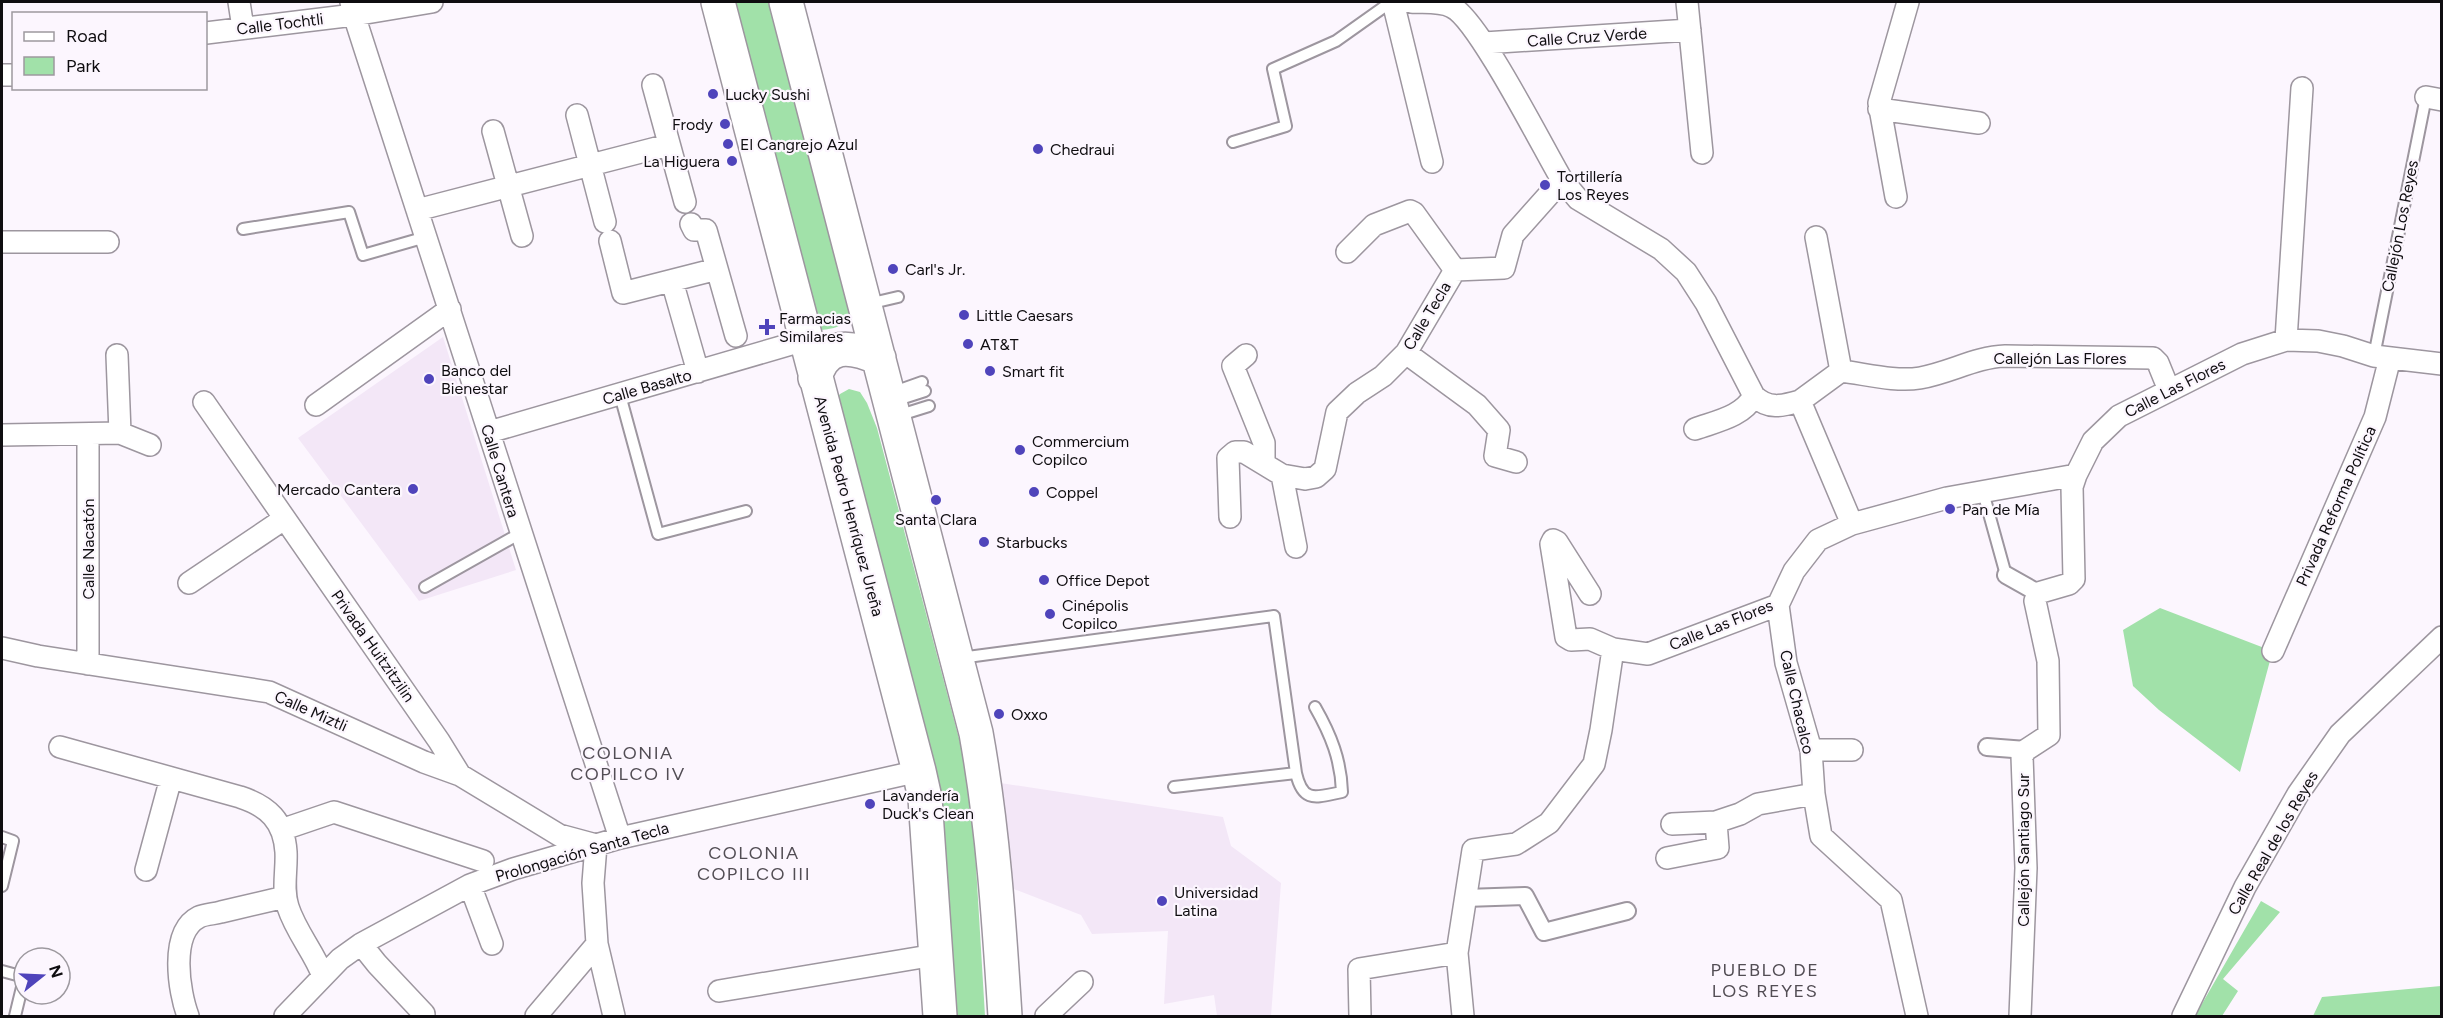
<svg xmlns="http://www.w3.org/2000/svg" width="2443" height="1018" font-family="Figtree,sans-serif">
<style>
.built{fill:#f3e7f7}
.green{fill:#a1e1a9}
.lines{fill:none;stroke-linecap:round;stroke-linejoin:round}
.service-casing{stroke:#9d969f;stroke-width:14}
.pedestrian-casing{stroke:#9d969f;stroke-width:20}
.minor-casing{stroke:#9d969f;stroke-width:24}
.primary-casing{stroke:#9d969f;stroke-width:36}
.service{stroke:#fff;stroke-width:10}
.pedestrian{stroke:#fff;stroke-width:16}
.minor{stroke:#fff;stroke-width:21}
.primary{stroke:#fff;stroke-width:33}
.poi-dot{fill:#4f44bb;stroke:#fcf6fe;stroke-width:2}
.labels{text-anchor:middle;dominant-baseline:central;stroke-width:4.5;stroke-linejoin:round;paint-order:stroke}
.street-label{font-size:16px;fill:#0f0d10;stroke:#fcf6fe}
.poi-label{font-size:16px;fill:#0f0d10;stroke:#fcf6fe;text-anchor:start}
.neighbourhood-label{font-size:18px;letter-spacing:1.5px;fill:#524d54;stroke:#fcf6fe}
</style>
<rect width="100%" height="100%" fill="#fcf6fe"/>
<!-- built -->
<path class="built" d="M443 337 516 570 419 601 298 438Z
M994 782 1223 817 1231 846 1281 883 1271 1016H1217L1214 995 1164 1004 1168 931 1092 934 1081 915 1006 886Z"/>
<!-- green -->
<path class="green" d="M727 2H768L851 309C848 325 836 329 820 330Z
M849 389 860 392 867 403 877 428 961 746 973 816 985 1016H953L834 402 840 394Z
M2160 608 2267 649 2271 657 2240 772 2159 710 2133 686 2123 630Z
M2261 901 2280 912 2223 979 2238 991 2222 1016H2195Z
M2441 986V1016H2313L2322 997Z"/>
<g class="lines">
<defs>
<path id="service" d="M1233 142 1286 126 1273 69 1336 41 1391 2
M243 229 349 212 363 255 426 237
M868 304 898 297
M2374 356 2426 97
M891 393 922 382
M620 395 658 534 746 511
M894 401 925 391
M897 416 929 406
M1983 492 2006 575
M425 587 519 534
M960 658 1274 616 1296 773 1174 787
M1296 773C1303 804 1316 797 1342 792 1341 760 1331 735 1315 707
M2 837 13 841 2 886
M2 971 24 977
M15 1016 24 979"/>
<path id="pedestrian" d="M2006 575 2038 593
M1987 747 2026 750
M1465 898 1525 896 1544 932 1627 911"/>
<path id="minor" d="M239 2 243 28
M351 2 354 15C443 289 529 564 620 838
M1393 2 1432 162
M1411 2C1424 3 1441 1 1452 7 1478 19 1543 148 1562 180L1578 199 1661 249 1686 272 1706 303 1754 396C1769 410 1782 406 1800 401L1852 524
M1687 2 1702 153
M206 33 354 15 432 2
M1484 43 1690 30
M2 75H14
M653 85 685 202
M2426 97 2442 100
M1879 109 1979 123
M577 115 605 222
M493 131 522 236
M1896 197 1879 103 1908 2
M417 210 668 145
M691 224 694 230H706L736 336
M1816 237 1841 371
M610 241 623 293 717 269
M2 242H108
M1347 252 1374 225 1410 211 1414 213 1455 270
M672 281 698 372
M2286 340 2302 88
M1406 353 1477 405 1499 430 1495 456 1516 462
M117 355 120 433
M1246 355 1233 366 1264 443V464
M1800 401 1841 371C1866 374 1895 382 1920 378 1949 373 1976 357 2005 356L2153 358 2158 363 2169 390
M204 402 439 741 460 775
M316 405 450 309
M1695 429C1717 421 1742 417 1754 396
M489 432 805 340
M2 435 120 433 150 445
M1282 475 1296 547
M1230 517 1228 458 1235 452H1244L1282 475 1305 479 1316 477 1325 469 1337 412 1357 393 1383 376 1406 353 1455 270 1504 268 1513 235 1562 180
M189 583 284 519
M1590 594 1557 542 1553 540 1551 544 1566 637 1571 640 1590 639 1613 649
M1778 605 1786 663 1811 750 1814 794 1821 836 1891 900 1917 1016
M2 648 38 656 269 692 424 762 460 775 559 835 596 845 593 883 597 944 614 1016
M2273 651 2375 417 2390 358
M88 664V435
M60 747 240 797C268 806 284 821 286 852 287 871 282 888 288 907 296 932 314 952 323 976
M1811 750H1852
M1672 824 1716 822 1740 814 1758 804 1814 794
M281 830 334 812 483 861
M1667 858 1718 848 1716 822
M146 870 171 778
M470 885 492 944
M361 944 377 964 424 1014
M1457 953 1463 1016
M719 991 935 955
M188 1016C179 992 169 932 199 917 205 914 214 914 221 912 242 907 263 902 285 897
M285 1016 340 959 361 944 470 885 513 869 620 838 919 771
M536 1016 597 944
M1046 1016 1082 982
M1360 1016 1359 969 1457 953 1473 850 1516 844 1549 823 1594 764 1601 730 1613 649 1648 654 1778 605 1794 571 1818 540 1852 524 1947 498 2076 475 2093 441 2119 416 2242 354 2286 340 2318 341 2343 346 2374 356 2442 364
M2020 1016 2026 868 2022 756 2026 750 2049 735 2048 661 2035 601 2038 593 2069 584 2074 579 2072 487 2076 475
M2183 1016 2245 887 2298 794 2340 734 2442 637"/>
<path id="primary" d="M718 2 919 771 925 798 940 1016
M786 2 976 733C993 827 999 921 1005 1016
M815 378C825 341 851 346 879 358"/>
</defs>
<!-- service casing -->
<use href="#service" class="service-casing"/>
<!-- pedestrian casing -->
<use href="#pedestrian" class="pedestrian-casing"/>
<!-- minor casing -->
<use href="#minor" class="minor-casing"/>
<!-- primary casing -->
<use href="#primary" class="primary-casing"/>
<!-- service -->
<use href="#service" class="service"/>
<!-- pedestrian -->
<use href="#pedestrian" class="pedestrian"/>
<!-- minor -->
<use href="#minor" class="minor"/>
<!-- primary -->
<use href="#primary" class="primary"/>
</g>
<!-- markers -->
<g class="poi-dot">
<circle cx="713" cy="94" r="6"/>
<circle cx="725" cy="124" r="6"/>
<circle cx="728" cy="144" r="6"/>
<circle cx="1038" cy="149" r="6"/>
<circle cx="732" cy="161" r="6"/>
<circle cx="1545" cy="185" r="6"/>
<circle cx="893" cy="269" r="6"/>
<circle cx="964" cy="315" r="6"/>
<path d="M764 318h6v6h6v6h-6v6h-6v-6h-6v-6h6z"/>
<circle cx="968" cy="344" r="6"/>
<circle cx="990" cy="371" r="6"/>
<circle cx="429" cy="379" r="6"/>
<circle cx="1020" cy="450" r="6"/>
<circle cx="413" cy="489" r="6"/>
<circle cx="1034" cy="492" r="6"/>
<circle cx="936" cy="500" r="6"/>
<circle cx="1950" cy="509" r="6"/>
<circle cx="984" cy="542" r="6"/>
<circle cx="1044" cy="580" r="6"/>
<circle cx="1050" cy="614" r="6"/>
<circle cx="999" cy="714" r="6"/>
<circle cx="870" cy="804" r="6"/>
<circle cx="1162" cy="901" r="6"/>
</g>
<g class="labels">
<!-- street labels -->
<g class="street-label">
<text transform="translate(280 24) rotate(-7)">Calle Tochtli</text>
<text transform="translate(1587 37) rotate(-4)">Calle Cruz Verde</text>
<text transform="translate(2400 226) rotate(-79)">Callejón Los Reyes</text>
<text transform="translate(1427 316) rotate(-59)">Calle Tecla</text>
<text x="2060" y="358">Callejón Las Flores</text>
<text transform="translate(647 387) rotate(-16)">Calle Basalto</text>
<text transform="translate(2175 388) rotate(-27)">Calle Las Flores</text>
<text transform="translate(500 471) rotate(73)">Calle Cantera</text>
<text transform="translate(849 506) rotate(75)">Avenida Pedro Henríquez Ureña</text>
<text transform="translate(2336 506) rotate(-66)">Privada Reforma Política</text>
<text transform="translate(88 549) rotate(-90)">Calle Nacatón</text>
<text transform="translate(1721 625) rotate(-22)">Calle Las Flores</text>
<text transform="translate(373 646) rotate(55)">Privada Huitzitzilin</text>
<text transform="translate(1797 702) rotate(77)">Calle Chacalco</text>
<text transform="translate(311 711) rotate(24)">Calle Miztli</text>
<text transform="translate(2273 843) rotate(-60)">Calle Real de los Reyes</text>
<text transform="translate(2023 850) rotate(-90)">Callejón Santiago Sur</text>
<text transform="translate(582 852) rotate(-16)">Prolongación Santa Tecla</text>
</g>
<!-- poi labels -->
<g class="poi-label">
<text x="725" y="94">Lucky Sushi</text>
<text x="713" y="124" text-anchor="end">Frody</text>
<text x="740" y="144">El Cangrejo Azul</text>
<text x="1050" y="149">Chedraui</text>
<text x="720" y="161" text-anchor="end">La Higuera</text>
<text x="1557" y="176">Tortillería<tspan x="1557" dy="18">Los Reyes</tspan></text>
<text x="905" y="269">Carl's Jr.</text>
<text x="976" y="315">Little Caesars</text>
<text x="779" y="318">Farmacias<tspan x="779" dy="18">Similares</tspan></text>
<text x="980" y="344">AT&amp;T</text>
<text x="441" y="370">Banco del<tspan x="441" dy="18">Bienestar</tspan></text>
<text x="1002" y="371">Smart fit</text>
<text x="1032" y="441">Commercium<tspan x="1032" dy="18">Copilco</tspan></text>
<text x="401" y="489" text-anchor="end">Mercado Cantera</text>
<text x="1046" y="492">Coppel</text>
<text x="1962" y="509">Pan de Mía</text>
<text x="936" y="519" text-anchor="middle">Santa Clara</text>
<text x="996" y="542">Starbucks</text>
<text x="1056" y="580">Office Depot</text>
<text x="1062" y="605">Cinépolis<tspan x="1062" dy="18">Copilco</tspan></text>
<text x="1011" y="714">Oxxo</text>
<text x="882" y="795">Lavandería<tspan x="882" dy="18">Duck's Clean</tspan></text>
<text x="1174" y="892">Universidad<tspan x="1174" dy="18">Latina</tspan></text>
</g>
<!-- neighbourhood labels -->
<g class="neighbourhood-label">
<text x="628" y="753">COLONIA<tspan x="628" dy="21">COPILCO IV</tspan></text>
<text x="754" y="853">COLONIA<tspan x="754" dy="21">COPILCO III</tspan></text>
<text x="1765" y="970">PUEBLO DE<tspan x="1765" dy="21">LOS REYES</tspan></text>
</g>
</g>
<!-- border -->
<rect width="2443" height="1018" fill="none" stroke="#0f0d10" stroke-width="6"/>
<!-- legend -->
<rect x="12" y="12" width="195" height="78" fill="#fcf6fe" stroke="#9d999f" stroke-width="1.5"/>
<rect x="24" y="32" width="30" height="9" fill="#ffffff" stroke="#9d999f" stroke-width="1.5"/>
<text x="66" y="42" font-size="18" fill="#0f0d10">Road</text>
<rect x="24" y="57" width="30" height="18" fill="#a1e1a9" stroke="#9d999f" stroke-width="1.5"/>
<text x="66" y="72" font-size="18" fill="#0f0d10">Park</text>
<!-- north arrow -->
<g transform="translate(42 976) rotate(72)"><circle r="28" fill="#fcf6fe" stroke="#9d999f" stroke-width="1.5"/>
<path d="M0-4.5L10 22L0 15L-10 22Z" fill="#4f44bb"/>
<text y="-9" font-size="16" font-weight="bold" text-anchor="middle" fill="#0f0d10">N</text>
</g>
</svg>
